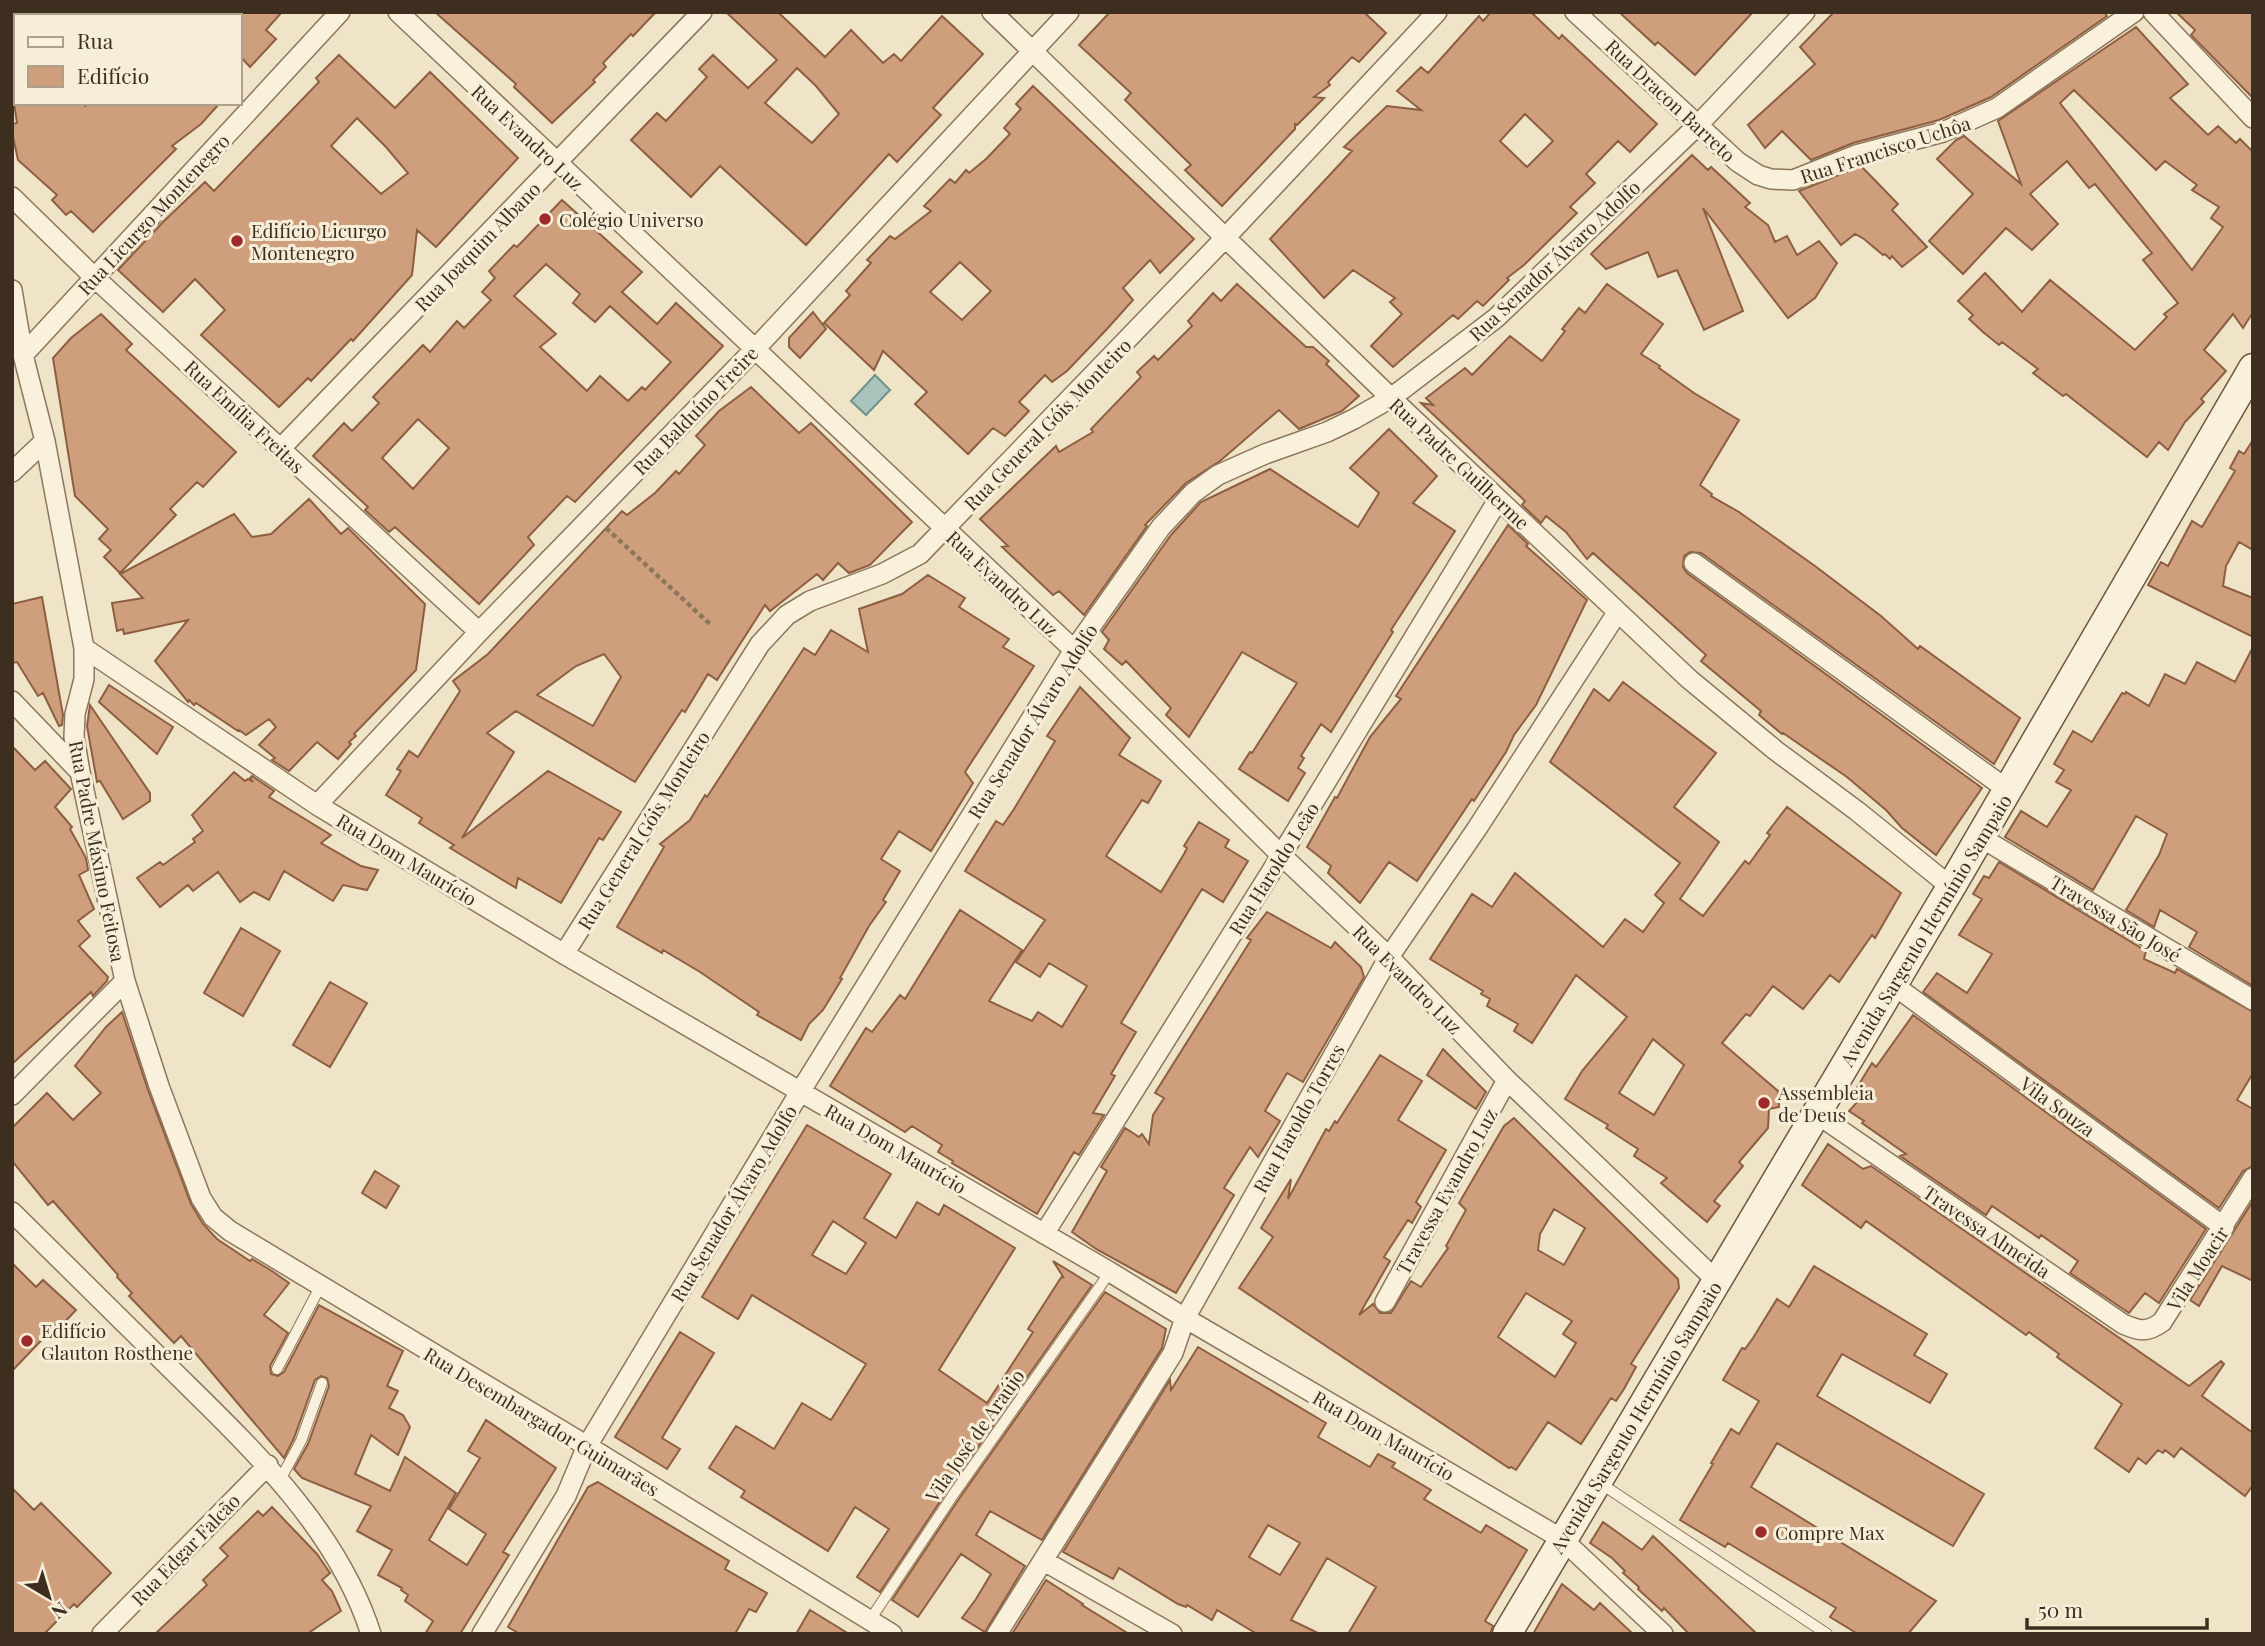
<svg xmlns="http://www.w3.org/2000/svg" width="2265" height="1646" font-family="'Playfair Display',serif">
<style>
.water{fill:#a9c4bc;stroke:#6f938a;stroke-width:2}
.building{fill:#cf9f7d;stroke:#8d5f41;stroke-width:2;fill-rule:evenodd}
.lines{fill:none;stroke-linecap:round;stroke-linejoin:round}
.service-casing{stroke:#8d765c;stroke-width:12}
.minor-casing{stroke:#8d765c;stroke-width:22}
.secondary-casing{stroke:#6f573f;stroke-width:31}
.path{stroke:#8d765c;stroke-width:4.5;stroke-dasharray:5 3.5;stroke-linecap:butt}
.service{stroke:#faf1dc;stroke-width:10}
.minor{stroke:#faf1dc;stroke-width:19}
.secondary{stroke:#faf1dc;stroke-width:28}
.poi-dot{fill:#9e2a2b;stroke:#f7eed8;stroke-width:2.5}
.labels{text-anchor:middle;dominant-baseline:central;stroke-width:6;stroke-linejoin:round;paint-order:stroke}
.street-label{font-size:19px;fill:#3d2e20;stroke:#f7eed8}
.poi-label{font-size:19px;fill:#3d2e20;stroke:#f7eed8;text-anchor:start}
</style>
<rect width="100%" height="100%" fill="#f0e4c8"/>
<!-- water -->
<path class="water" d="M875 375 890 390 866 415 851 401Z"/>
<!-- building -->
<path class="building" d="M240 12H282L266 30 276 39 250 67 240 56Z
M435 12H656L633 36 631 34 603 63 606 67 593 80 595 82 552 123 514 87 516 84Z
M726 12H778L825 57 851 30 883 63 894 54 901 61 942 16 983 54 933 108 941 115 897 162 889 154 806 245 720 166 691 197 631 140 657 113 666 121 707 77 699 69 713 55 748 88 777 60ZM797 68 816 86 839 114 812 143 765 103Z
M1110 12H1364L1386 33 1359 62 1352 57 1328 82 1330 85 1314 97 1324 98 1297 125 1295 124V129L1222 206 1185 170 1191 165 1125 100 1131 93 1079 45Z
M1491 12H1531L1559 39 1562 35 1657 124 1630 152 1618 141 1586 174 1595 183 1570 207 1577 213 1524 265 1507 278 1509 280 1483 306 1477 301 1458 319 1453 315 1393 367 1371 346 1402 314 1390 302 1395 298 1353 270 1324 298 1270 239 1352 151 1344 147 1387 106 1421 110 1397 91 1421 67 1428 73 1479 16 1483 21ZM1525 114 1553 141 1527 167 1500 141Z
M1619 12H1753L1695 75 1658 42 1655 45Z
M1834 12H2104L2107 16 1991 97 1939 120 1853 143 1811 160 1782 131 1765 148 1748 125 1815 64 1800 47Z
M2176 12H2253V98L2191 35 2195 30Z
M2136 27 2188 84 2170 98 2208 135 2218 126 2236 143 2240 139 2253 152V312L2243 328 2233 314 2204 350 2226 371 2201 399 2204 402 2185 422 2168 450 2159 442 2147 457 2066 394 2063 396 2033 373 2038 369 2002 342 1999 345 1983 332 1969 319 1973 315 1958 301 1985 273 2022 312 2050 280 2135 350 2167 317 2164 314 2178 303 2143 260 2152 253 2095 184 2089 188 2067 161 2030 194 2058 224 2032 250 2006 228 1963 274 1929 241 1973 194 1937 159 1956 140 1964 136 2021 184 1998 121ZM2074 90 2156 170 2165 161 2197 185 2192 190 2219 207 2211 218 2223 227 2192 270 2060 103Z
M339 55 395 108 430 72 518 158 436 247 417 230 412 275 353 341 351 339 311 381 308 378 279 407 201 335 225 310 195 279 163 312 118 270 164 221 205 182 214 191 319 82 316 78ZM357 118 386 147 408 173 381 194 331 146Z
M1033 86 1194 239 1160 273 1150 260 1123 288 1133 300 1107 329 1067 371 1052 382 1045 375 1019 402 1029 411 1005 436 993 428 968 454 915 404 927 392 883 351 874 370 824 323 850 295 846 291 871 263 867 260 890 236 895 239 931 211 924 206 950 179 955 183 966 170 969 173 986 159 1010 134 1004 128 1021 109 1016 104ZM960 262 991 291 962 320 930 292Z
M14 103H83L85 106 92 103H220L201 124 172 146 176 149 93 232 71 211 66 215 52 200 57 195 18 160 12 132V124L17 123Z
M1692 155 1708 170 1711 167 1750 203 1745 207 1768 225 1775 242 1787 236 1797 255 1819 241 1837 263 1815 298 1788 318 1703 208 1743 311 1704 330 1677 270 1658 277 1648 252 1606 269 1591 254Z
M1861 166 1898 204 1892 210 1927 247 1902 267 1892 256 1890 259 1885 254 1883 255 1864 239 1855 234 1841 245 1799 191Z
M562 200 642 272 622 292 657 324 676 303 723 346 575 502 567 496 528 537 534 545 479 604 395 527 389 532 365 510 368 507 313 456 344 423 352 431 379 403 373 397 423 345 430 352 457 321 464 328 491 300 482 292 495 278 489 271 514 245 517 247ZM546 264 580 294 573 303 595 322 610 306 671 362 645 390 642 387 628 401 600 376 587 391 540 347 556 334 514 296ZM418 419 449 448 413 489 382 458Z
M1237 284 1306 347H1313L1329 361 1326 364 1359 396 1342 411 1299 429 1279 410 1220 461 1186 483 1145 525 1147 526 1084 615 1059 591 1053 595 1002 547 1008 546 980 519 1056 446 1059 452 1093 432 1091 429 1141 377 1137 372 1154 356 1158 360 1192 326 1188 321 1213 293 1221 301Z
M1607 284 1663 324 1641 354 1660 366 1659 368 1694 393 1739 420 1700 485 1712 494 1711 496 1739 512 1815 566 1881 616 1918 649 1920 646 2020 718 1994 764 1701 553 1690 552 1684 556 1683 567 1687 573 1982 788 1936 855 1902 828 1886 810 1847 777 1783 733 1782 734 1759 715 1761 711 1701 661 1706 655 1593 553 1587 559 1566 532 1546 516 1541 523 1522 505 1525 501 1421 403 1433 405 1426 398 1465 368 1472 375 1510 336 1542 361 1565 331 1562 329 1579 308 1585 313Z
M813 312 826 329 800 358 789 347V338Z
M101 314 132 344 126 350 236 452 203 487 197 482 170 509 176 515 120 573 104 557 111 550 99 539 108 529 75 496 53 358 71 338Z
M751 387 799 433 811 423 912 522 870 565 849 573 838 563 823 580 817 574 770 611 765 605 717 680 708 674 685 712 682 710 635 782 516 711 487 733 514 752 462 838 548 771 621 812 603 840 599 838 561 903 518 878 516 888 450 848 454 845 419 823 422 818 386 795 401 771 397 769 409 751 418 757 460 691 453 681 488 654 622 511 627 515 655 493 676 471 679 474 705 445 696 436 719 411ZM604 654 621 677 593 726 537 695 576 666Z
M1389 429 1437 476 1413 503 1455 531 1391 630 1393 632 1331 732 1321 724 1301 756 1304 758 1298 768 1305 773 1288 801 1239 769 1250 752 1252 753 1297 683 1242 652 1189 737 1166 715 1171 708 1126 661 1122 665 1104 649 1109 640 1102 632 1171 535 1201 502 1270 469 1358 527 1379 493 1350 468Z
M2253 440V550L2239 542 2226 566 2223 586 2253 598V637L2148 585 2161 562 2168 566 2192 521 2202 527 2235 471 2230 468 2239 451 2244 454Z
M309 499 341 534 348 528 425 604 416 670 354 734 356 736 349 742 351 744 338 759 317 742 289 771 272 760 275 758 259 745 276 727 269 719 246 735 239 730 238 731 196 703 194 705 189 700 188 702 155 661 188 620 124 634 123 629 117 631 112 603 143 598 120 574 234 514 252 537 271 534Z
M1508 525 1528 544 1526 546 1587 600 1536 705 1514 735 1506 752 1474 801 1472 799 1417 881 1389 862 1360 903 1328 873 1331 866 1307 847 1335 797 1337 798 1370 737 1401 699 1396 696Z
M928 575 965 598 959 607 1009 639 1003 647 1034 666 965 772 973 783 931 851 899 831 881 859 900 871 883 900 886 902 869 926 840 978 842 979 823 1010 809 1024 801 1040 757 1015 759 1012 700 972 663 950 662 953 617 927 664 847 660 844 690 820 705 795 707 797 804 648 815 655 831 630 868 652 859 609 902 594Z
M42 597 63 715 62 725 59 726 43 693 38 696 17 662 12 663V604Z
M2253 647V986L2189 947 2197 932 2160 910 2154 927 2126 910 2159 855 2167 834 2136 816 2093 890 2005 837 2021 811 2047 827 2071 790 2056 782 2064 770 2054 764 2073 731 2092 742 2122 693 2125 694 2126 692 2149 706 2165 674 2185 684 2197 662 2235 682Z
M1623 682 1716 753 1674 807 1719 842 1680 899 1703 916 1745 861 1749 864 1770 835 1767 833 1787 807 1901 893 1875 938 1872 935 1839 982 1830 975 1803 1009 1773 986 1750 1016 1746 1014 1722 1043 1778 1091 1779 1107 1769 1109 1768 1128 1739 1162 1743 1166 1714 1201 1720 1206 1707 1222 1661 1183 1667 1178 1634 1156 1638 1149 1606 1128 1608 1125 1565 1099 1582 1071 1627 1017 1576 975 1532 1043 1514 1031 1518 1024 1487 1006 1490 999 1481 994 1483 991 1430 959 1472 894 1492 907 1515 873 1603 947 1625 919 1643 932 1664 903 1655 895 1680 863 1550 762 1594 689 1609 701ZM1653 1039 1684 1065 1654 1115 1619 1093Z
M109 685 173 727 157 754 99 702Z
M1080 687 1130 738 1119 755 1161 781 1148 803 1142 800 1106 856 1161 892 1184 854 1187 848 1184 846 1199 822 1229 840 1225 847 1248 861 1223 902 1202 889 1121 1023 1136 1032 1111 1074 1115 1076 1093 1113 1104 1115 1079 1155 1074 1152 1037 1214 952 1163 953 1161 938 1152 942 1145 912 1126 905 1132 830 1086 866 1028 872 1032 900 995 905 999 960 910 1022 950 989 1001 1032 1021 1038 1012 1062 1027 1087 986 1049 963 1040 977 1016 962 1045 920 965 871 996 821 1003 825 1014 809 1055 741 1047 736Z
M90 705 150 793V801L123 819 100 781 97 782 87 726Z
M12 746 35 770 45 761 71 789 55 807 72 827 70 829 86 858 88 870 79 875 94 909 78 921 90 936 79 946 108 977 107 981 93 996 91 992 12 1064Z
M234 772 245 781 248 779 253 782 250 778 252 776 274 791 269 797 331 835 321 843 361 866 378 870 367 890 343 885 333 901 284 871 269 900 254 892 240 902 218 872 193 891 188 885 160 907 137 878 160 862 163 865 195 842 193 839 203 831 192 815Z
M1999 862 2146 951 2144 959 2175 973 2177 969 2253 1012V1073L2237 1100 2253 1109V1166L2243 1171 2219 1208 1923 992 1937 973 1967 993 1992 954 1959 935 1982 899 1973 894 1984 876 1989 878Z
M1267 912 1331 948 1335 942 1361 967 1364 977 1303 1082 1287 1073 1265 1111 1280 1121 1258 1157 1250 1147 1224 1188 1234 1195 1176 1293 1096 1249 1072 1232 1107 1171 1101 1167 1125 1128 1139 1137 1142 1134 1149 1144 1153 1115 1164 1098 1155 1093 1251 940 1247 938Z
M241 928 280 951 243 1016 204 993Z
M330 982 367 1003 330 1067 293 1045Z
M122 1012 148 1090 191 1204 203 1224 217 1239 250 1261 252 1259 272 1271 289 1283 264 1315 288 1333 270 1366 271 1374 278 1376 284 1372 319 1305 403 1351 387 1386 398 1391 389 1408 403 1415 410 1427 398 1455 371 1435 355 1474 390 1491 405 1457 456 1493 429 1540 467 1565 486 1534 449 1509 480 1458 468 1451 486 1420 556 1468 503 1552 509 1555 460 1634H425L433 1621 405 1601 408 1595 401 1590 402 1588 378 1575 392 1550 357 1531 371 1506 302 1478 294 1469 308 1444 329 1386 327 1378 321 1376 315 1380 294 1438 284 1458 181 1336 174 1343 129 1296 132 1293 117 1277 118 1275 53 1201 48 1205 12 1161V1128L47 1093 73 1120 101 1093 75 1066 106 1027Z
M1913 1015 2206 1229 2159 1303 2145 1293 2129 1313 2070 1273 2078 1261 2041 1235 2039 1238 1992 1206 1986 1215 1900 1156 1906 1154 1862 1123 1864 1121 1849 1111 1860 1099 1853 1094 1872 1063 1876 1067Z
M1443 1049 1486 1092 1476 1109 1427 1075Z
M1380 1055 1422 1081 1398 1120 1446 1150 1416 1202 1421 1207 1412 1223 1408 1220 1384 1257 1390 1261 1359 1315 1373 1304 1380 1313H1391L1411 1281 1421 1287 1448 1248 1446 1246 1466 1210 1459 1203 1504 1126 1514 1118 1678 1279 1679 1288 1631 1364 1636 1367 1624 1389 1616 1401 1611 1398 1581 1444 1548 1422 1516 1470 1511 1467 1509 1468 1239 1288 1273 1237 1261 1228 1272 1210 1291 1179 1288 1199 1326 1129 1329 1131 1335 1121 1337 1123ZM1554 1209 1585 1228 1564 1265 1538 1250 1540 1234ZM1526 1293 1572 1321 1563 1334 1576 1343 1555 1377 1498 1337Z
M807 1125 891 1174 864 1218 896 1238 917 1202 939 1215 944 1205 1015 1248 939 1370 987 1403 1033 1332 1028 1329 1062 1276 1064 1278 1053 1261 1092 1285 949 1488 880 1592 857 1577 889 1529 855 1507 828 1551 741 1497 745 1491 709 1468 736 1426 774 1449 802 1403 831 1420 866 1364 752 1295 738 1319 702 1297ZM833 1221 866 1243 846 1274 812 1255Z
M1828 1144 1863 1169 1871 1166 2189 1386 2221 1361 2224 1364 2202 1396 2253 1433V1485L2245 1496 2181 1448 2174 1457 2165 1450 2163 1453 2158 1450 2146 1464 2138 1458 2129 1472 2095 1448 2122 1404 2057 1357 2059 1354 2029 1332 2026 1335 1866 1221 1861 1228 1802 1185Z
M375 1171 399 1186 386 1208 362 1193Z
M2253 1201V1281L2222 1266 2199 1306 2190 1300Z
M12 1263 36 1287 43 1280 76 1310 60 1327 57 1324 12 1371Z
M1814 1266 1927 1334 1914 1355 1947 1374 1930 1403 1842 1354 1817 1396 1984 1494 1953 1546 1777 1443 1751 1487 1936 1601 1908 1634H1858L1830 1617 1836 1608 1728 1543 1725 1547 1680 1520 1713 1464 1711 1463 1731 1429 1739 1434 1759 1401 1723 1380 1742 1348 1745 1349 1753 1338 1777 1299 1789 1307Z
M1105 1292 1166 1329 1162 1348 1042 1540 990 1511 976 1535 1025 1566 985 1632 962 1618 976 1599 991 1574 961 1554 918 1617 892 1600 961 1496Z
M680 1332 714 1353 662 1438 680 1449 667 1469 615 1437Z
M1198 1347 1326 1423 1318 1437 1370 1467 1378 1454 1395 1463 1392 1467 1431 1490 1424 1499 1481 1533 1486 1525 1527 1550 1485 1621 1493 1626 1490 1634H1348L1376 1587 1327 1558 1291 1620 1320 1634H1257L1217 1610 1212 1620 1187 1605 1186 1607 1178 1604 1119 1568 1113 1579 1063 1552 1170 1380 1171 1390ZM1268 1525 1300 1543 1280 1575 1249 1557Z
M598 1482 729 1561 725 1569 767 1593 756 1612 749 1609 735 1634H520L508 1627 588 1487Z
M12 1488 34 1510 41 1503 111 1573 77 1607 74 1604 44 1634H12Z
M272 1507 317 1554 330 1573 322 1580 332 1591 341 1611 307 1634H155L207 1585 203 1580 228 1556 220 1548 258 1511 263 1516Z
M1603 1522 1642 1550 1653 1536 1757 1634H1689L1664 1608 1662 1611 1638 1589 1639 1587 1623 1573 1625 1571 1612 1558 1590 1543Z
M1046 1580 1083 1604 1082 1605 1129 1634H1012Z
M1562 1584 1594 1610 1600 1603 1633 1634H1533Z
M810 1610 849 1634H796Z"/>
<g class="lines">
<defs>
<path id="service" d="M277 1369 320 1287
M280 1480 301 1441 322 1383
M1600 1483 1827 1634
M870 1620 955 1492 1110 1272"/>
<path id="minor" d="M398 12 1074 650 1281 855 1389 957 1507 1080 1717 1281
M992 12 1391 398 1689 679 1775 750 1857 811 1951 887
M1575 12 1738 162 1758 175 1771 179 1793 180 1856 155 1943 132 1997 108 2134 12
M2153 12 2253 118
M12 197 94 277 479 632
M12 290 23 355 45 441 84 648V679L75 714 74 737 80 772 125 981 159 1086 201 1198 213 1217 230 1231 587 1446 892 1634
M23 355 340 12
M281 448 702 12
M12 472 45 441
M1694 563 2008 790
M84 648 317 805 564 954 1110 1272 1185 1318 1562 1539 1663 1634
M12 701 80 772
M317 805 479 632 756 348 1069 12
M1980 837 2253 1000
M564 954 760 644 787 615 810 601 882 574 920 554 1226 237 1437 12
M1892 984 2224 1227
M12 1095 125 981
M1817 1114 2123 1324C2139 1331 2147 1333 2162 1322L2253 1178
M12 1212C65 1264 118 1317 171 1369 249 1446 337 1527 371 1634
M1044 1234 1271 872 1498 500
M1385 1302 1507 1080
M1044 1561 1172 1634
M102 1634 268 1465
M482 1634 566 1496 587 1446 800 1092 1074 650 1161 527 1193 493 1218 475 1265 454 1327 432 1354 419 1391 398 1496 318 1697 126 1805 12
M997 1634 1173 1353 1185 1318 1389 957 1476 830 1617 613"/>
<path id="secondary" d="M1507 1634 1951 887 2253 368"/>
</defs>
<!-- service casing -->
<use href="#service" class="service-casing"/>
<!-- minor casing -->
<use href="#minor" class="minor-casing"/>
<!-- secondary casing -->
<use href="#secondary" class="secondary-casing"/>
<!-- path -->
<path class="path" d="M606 528 711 625"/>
<!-- service -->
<use href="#service" class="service"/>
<!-- minor -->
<use href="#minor" class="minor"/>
<!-- secondary -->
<use href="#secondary" class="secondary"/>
</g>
<!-- markers -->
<g class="poi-dot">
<circle cx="545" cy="219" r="7"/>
<circle cx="237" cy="241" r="7"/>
<circle cx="1764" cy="1103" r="7"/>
<circle cx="27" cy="1341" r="7"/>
<circle cx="1761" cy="1532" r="7"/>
</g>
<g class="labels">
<!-- street labels -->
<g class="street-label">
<text transform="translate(1671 100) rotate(43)">Rua Dracon Barreto</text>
<text transform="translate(528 137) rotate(43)">Rua Evandro Luz</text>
<text transform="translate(1885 149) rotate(-18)">Rua Francisco Uchôa</text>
<text transform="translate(153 214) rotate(-47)">Rua Licurgo Montenegro</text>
<text transform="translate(477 246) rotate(-46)">Rua Joaquim Albano</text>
<text transform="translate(1554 260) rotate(-43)">Rua Senador Álvaro Adolfo</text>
<text transform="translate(695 410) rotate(-46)">Rua Balduíno Freire</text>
<text transform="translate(245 416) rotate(43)">Rua Emília Freitas</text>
<text transform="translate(1047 424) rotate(-46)">Rua General Góis Monteiro</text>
<text transform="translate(1460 463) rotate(43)">Rua Padre Guilherme</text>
<text transform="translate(1003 583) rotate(43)">Rua Evandro Luz</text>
<text transform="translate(1032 721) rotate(-58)">Rua Senador Álvaro Adolfo</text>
<text transform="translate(643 830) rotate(-58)">Rua General Góis Monteiro</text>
<text transform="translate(98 851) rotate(79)">Rua Padre Máximo Feitosa</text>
<text transform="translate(407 859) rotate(31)">Rua Dom Maurício</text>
<text transform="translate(1273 868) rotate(-58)">Rua Haroldo Leão</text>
<text transform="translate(2116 918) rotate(31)">Travessa São José</text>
<text transform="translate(1925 930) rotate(-59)">Avenida Sargento Hermínio Sampaio</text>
<text transform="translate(1408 979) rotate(45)">Rua Evandro Luz</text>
<text transform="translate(2058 1106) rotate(36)">Vila Souza</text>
<text transform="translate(1298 1118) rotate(-61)">Rua Haroldo Torres</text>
<text transform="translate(896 1148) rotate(30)">Rua Dom Maurício</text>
<text transform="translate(1446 1191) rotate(-61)">Travessa Evandro Luz</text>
<text transform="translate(733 1203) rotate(-59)">Rua Senador Álvaro Adolfo</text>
<text transform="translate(1987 1231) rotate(34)">Travessa Almeida</text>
<text transform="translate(2197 1268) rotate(-57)">Vila Moacir</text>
<text transform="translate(1635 1417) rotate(-59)">Avenida Sargento Hermínio Sampaio</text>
<text transform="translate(542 1421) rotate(31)">Rua Desembargador Guimarães</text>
<text transform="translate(974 1435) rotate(-55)">Vila José de Araújo</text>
<text transform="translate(1384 1435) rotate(30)">Rua Dom Maurício</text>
<text transform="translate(185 1549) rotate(-46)">Rua Edgar Falcão</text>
</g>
<!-- poi labels -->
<g class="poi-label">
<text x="559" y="219">Colégio Universo</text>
<text x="251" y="230">Edifício Licurgo<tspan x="251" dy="22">Montenegro</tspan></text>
<text x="1778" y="1092">Assembleia<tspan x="1778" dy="22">de Deus</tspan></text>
<text x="41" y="1330">Edifício<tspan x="41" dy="22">Glauton Rosthene</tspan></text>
<text x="1775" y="1532">Compre Max</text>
</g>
</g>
<!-- border -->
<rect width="2265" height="1646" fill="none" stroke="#3d2e20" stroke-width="28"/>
<!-- legend -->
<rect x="14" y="14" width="228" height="91" fill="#f7eed8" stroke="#ada18e" stroke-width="2"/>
<rect x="28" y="37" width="35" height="10" fill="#faf1dc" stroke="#ada18e" stroke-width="2"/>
<text x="77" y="49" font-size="21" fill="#3d2e20">Rua</text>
<rect x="28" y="66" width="35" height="21" fill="#cf9f7d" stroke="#ada18e" stroke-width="2"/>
<text x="77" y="84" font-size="21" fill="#3d2e20">Edifício</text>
<!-- north arrow -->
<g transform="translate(49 1597) rotate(142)" stroke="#f7eed8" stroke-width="5" paint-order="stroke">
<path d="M0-5L12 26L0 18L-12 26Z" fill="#3d2e20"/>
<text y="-10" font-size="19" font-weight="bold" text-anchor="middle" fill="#3d2e20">N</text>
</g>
<!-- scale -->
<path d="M2027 1618v10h180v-10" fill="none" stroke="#3d2e20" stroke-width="3.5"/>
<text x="2038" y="1618" font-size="21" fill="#3d2e20" stroke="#f7eed8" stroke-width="5" paint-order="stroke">50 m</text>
</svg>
